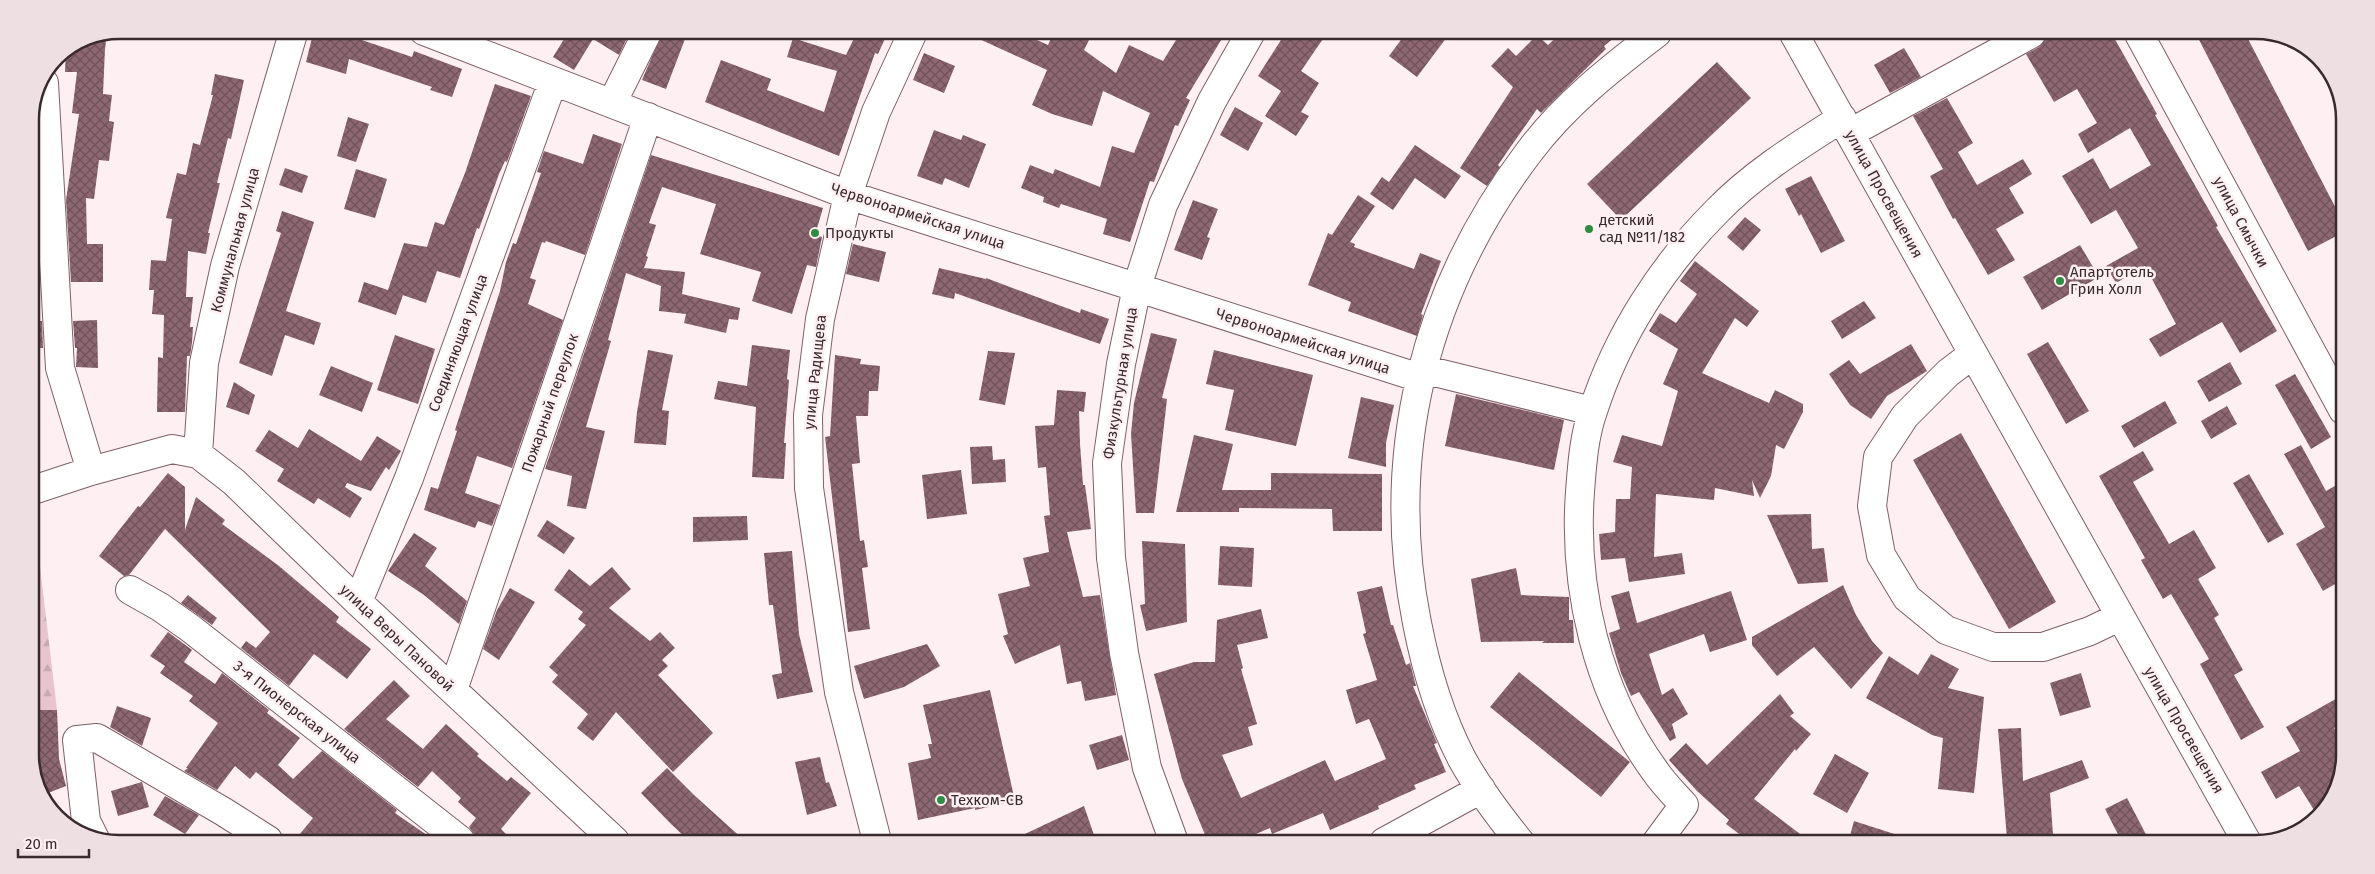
<svg xmlns="http://www.w3.org/2000/svg" width="2375" height="874" font-family="'Fira Sans',sans-serif">
<style>
.forest{fill:url(#forest-firs)}
.building{fill:url(#building-cross-hatch)}
.lines{fill:none;stroke-linecap:round;stroke-linejoin:round}
.minor-casing{stroke:#7f5f68;stroke-width:30}
.minor{stroke:#fff;stroke-width:28}
.poi-dot{fill:#2d8e42;stroke:#feeff3;stroke-width:2}
.labels{text-anchor:middle;dominant-baseline:central;stroke-width:5;stroke-linejoin:round;paint-order:stroke}
.street-label{font-size:15px;fill:#382a2e;stroke:#feeff3}
.poi-label{font-size:15px;fill:#382a2e;stroke:#feeff3;text-anchor:start}
.rim{fill:none;stroke:#382a2e;stroke-width:2.5}
</style>
<defs>
<pattern id="forest-firs" width="22" height="20" patternUnits="userSpaceOnUse" patternTransform="scale(1.25)"><rect width="22" height="20" fill="#e8c5ce"/><path d="M5 1l3.5 6h-7zM16 11l3.5 6h-7z" fill="#c8a9b1"/></pattern>
<pattern id="building-cross-hatch" width="8" height="8" patternUnits="userSpaceOnUse" patternTransform="scale(1.25)"><rect width="8" height="8" fill="#8d6873"/><path d="M0 0l8 8M0 8l8-8" fill="none" stroke="#6e515a"/></pattern>
</defs>
<rect width="100%" height="100%" fill="#feeff3"/>
<!-- forest -->
<path class="forest" d="M35 524 57 710 30 714V526Z"/>
<!-- building -->
<path class="building" d="M314 30 358 31 356 38 412 57 414 51 462 69 452 97 430 90 432 87 349 59 346 74 306 62Z
M569 31H623L629 34 619 55 593 39 574 70 553 57Z
M663 31H688L666 89 642 80Z
M107 32 105 49 103 94 112 95 109 121 114 122 109 161 99 160 94 199 86 198 87 244H103V282H71L66 200 79 114 72 113 77 72H65L66 49 85 37Z
M857 32H888L878 54 875 53 839 156 705 102 721 60 771 79 767 90 824 112 837 71 787 57 793 38 846 55Z
M964 32H1019L1048 45 1054 32H1078L1090 38 1084 50 1116 73 1129 45 1163 61 1181 32H1226L1186 98 1190 100 1178 126 1175 125 1154 182 1150 181 1130 242 1103 234 1107 219 1061 204 1059 208 1043 202 1044 197 1021 188 1030 165 1053 174 1055 169 1100 187 1112 146 1134 153 1150 113 1103 91 1092 126 1052 114 1032 105 1047 70Z
M1286 32 1327 33 1301 71 1319 83 1301 112 1309 116 1296 136 1265 116 1281 91 1258 76Z
M1406 33H1450L1417 77 1389 56Z
M1561 33H1620L1604 46 1606 49 1541 113 1537 109 1498 165 1500 167 1487 186 1460 168 1513 87 1491 66 1508 48 1516 56 1537 35 1548 45Z
M2052 34H2112L2157 114 2155 115 2218 226 2216 227 2277 331 2240 353 2222 322 2160 357 2149 339 2176 324 2145 266 2116 283 2106 266 2138 248 2116 210 2091 224 2062 176 2093 158 2110 189 2151 165 2130 128 2088 153 2078 134 2097 123 2077 89 2054 102 2026 54 2039 47 2046 37Z
M2196 34 2246 35 2344 224V232L2308 251Z
M1904 48 1921 77 1890 93 1874 65Z
M924 53 955 66 944 93 913 80Z
M1717 62 1751 98 1621 220 1587 184Z
M215 74 244 80 231 139 228 138 217 183H220L208 233H210L206 254 188 251 186 297H193L190 327H193L192 343 190 356H187L185 412H157L158 357 163 358 164 315 152 314 154 290H149L151 260 166 261 172 219 166 218 177 173 186 175 193 143 200 145 213 95H211Z
M495 84 531 96 507 162 505 161 499 174 479 229 477 228 460 278 437 271 426 303 388 290 404 243 427 247 435 222 444 225 465 173Z
M1947 98 1973 143 1958 152 1977 185 2023 159 2032 174 2009 188 2024 213 1996 229 2015 260 1988 275 1955 218 1953 219 1930 176 1943 169 1913 116Z
M1235 107 1263 123 1248 151 1220 135Z
M348 117 369 124 356 162 337 156Z
M934 130 961 140 963 135 986 144 969 188 945 178 942 185 917 176Z
M593 134 622 144 585 255 546 241 545 243 542 242 530 278 536 280 528 304 563 320 512 468 477 456 465 493 500 505 492 526 478 521 475 528 424 510 431 487 438 489 457 431 455 430 500 291 506 262 513 243 516 244 541 173 537 172 544 151 583 164Z
M1415 145 1461 176 1445 199 1415 178 1393 210 1370 194 1382 177 1389 182Z
M651 155 823 208 815 235 822 237 816 267 807 265 792 314 752 301 761 272 700 254 716 204 662 187 649 223 656 225 646 256 648 257 644 268 685 272 682 294 740 308 738 320 729 319 726 333 684 323 686 314 659 311 661 286 626 273 608 340 611 341 586 427 605 431 586 509 567 506 572 476 545 469Z
M285 168 308 176 302 193 279 185Z
M356 169 387 179 375 218 344 209Z
M1811 176 1845 241 1821 253 1801 214 1799 216 1785 189Z
M1358 195 1375 206 1350 242 1355 244 1354 247 1414 269 1420 253 1441 261 1421 314 1423 315 1417 336 1348 311 1351 302 1308 285 1328 233 1332 235Z
M1193 200 1218 209 1207 237 1210 238 1202 260 1174 250Z
M282 211 314 222 286 311 321 323 314 345 285 335 272 376 239 363 281 233 276 231Z
M1745 217 1761 230 1743 251 1727 237Z
M853 244 886 252 879 282 846 274Z
M2080 245 2099 277 2042 310 2023 277Z
M1695 261 1759 311 1747 327 1735 318 1702 373 1769 403 1775 390 1803 404V412L1784 449 1776 445 1771 476 1760 498 1752 480 1754 496 1715 488 1714 500 1656 494 1654 557 1682 553 1685 574 1629 582 1625 558 1601 560 1599 534 1615 532 1616 499H1630L1632 467 1613 462 1622 435 1662 446 1678 391 1663 384 1678 349 1649 331 1660 313 1676 323 1697 294 1680 281Z
M939 268 986 279V278L1080 313 1081 309 1109 319 1100 344 955 293 954 299 932 294Z
M364 282 403 295 396 315 358 302Z
M1864 301 1876 318 1842 339 1831 321Z
M97 320 98 368 76 367 77 348H75L73 321Z
M30 321H42L43 348H30Z
M1151 333 1177 339 1162 398 1167 399 1154 513H1136L1131 434 1134 403Z
M395 335 435 349 418 404 377 390Z
M2048 342 2089 411 2066 424 2027 354Z
M1911 344 1927 371 1887 396 1871 419 1850 405 1829 374 1849 360 1860 374Z
M752 345 790 350 787 379 789 380 784 443H786L784 479 752 477 756 407 714 399 718 381 747 386Z
M648 350 673 355 662 410 669 411 666 445 634 443 637 412Z
M1214 350 1313 375 1296 446 1225 430 1234 390 1206 384Z
M988 351 1015 353 1005 405 979 400Z
M835 355 861 359 860 364 880 366 878 391H869L868 416H856L860 463 852 464 860 541 864 540 868 567 862 568 870 629 848 632 825 437 830 436Z
M2230 362 2242 384 2209 402 2197 381Z
M331 366 373 383 362 412 319 395Z
M2295 374 2331 437 2311 449 2275 385Z
M234 382 255 395 249 415 226 407Z
M1057 390 1086 392 1084 412 1079 411 1080 444 1083 485H1085L1091 529 1067 532 1083 597 1100 595 1116 695 1085 701 1081 681 1067 684 1060 645 1015 664 1003 636 1008 634 998 594 1030 586 1023 558 1049 552 1044 516 1050 515 1046 467 1038 468 1035 426 1054 425Z
M1456 394 1564 420 1554 470 1445 446Z
M1361 397 1394 405 1386 443V467L1348 458Z
M2165 401 2177 423 2134 448 2121 426Z
M2227 406 2237 424 2211 439 2201 421Z
M309 429 361 461 377 436 401 451 389 470 386 467 371 491 347 483 345 487 362 498 350 518 318 498 314 504 277 481 284 469 255 451 269 430 298 448Z
M1961 433 2056 602 2009 629 1913 460Z
M1194 435 1233 444 1222 490H1271V473L1382 474V531H1333L1332 509 1239 508V512H1176Z
M2301 445 2326 491 2342 482V580L2323 591 2296 544 2325 527 2284 454Z
M992 446 993 460 1005 459 1006 482 972 484 970 447Z
M2143 451 2154 470 2133 482 2169 544 2194 530 2216 568 2198 579 2219 615 2214 618 2243 670 2234 675 2264 727 2241 740 2200 664 2209 659 2171 594 2163 599 2141 560 2145 558 2099 476Z
M961 470 967 514 927 519 922 475Z
M168 473 185 487V530L196 497 225 520 222 524 279 566 339 617 336 622 371 649 347 679 314 654 289 686 241 648 246 641 256 648 270 632 165 529 129 575 124 576 99 556 138 506 140 507Z
M2249 474 2284 534 2268 543 2233 483Z
M1811 514 1812 549 1824 548 1828 582 1798 584 1767 515Z
M747 516 748 540 693 542V517Z
M547 520 575 538 564 554 537 536Z
M414 533 437 548 425 566 467 601 459 624 424 595 388 571Z
M1142 541 1185 544 1187 622 1146 631 1140 605 1145 604Z
M1220 546 1254 548 1252 587 1218 585Z
M792 551 799 634 813 692 777 699 772 675 782 673 773 605H769L764 553Z
M612 567 631 589 609 608 650 641 660 632 675 648 662 660 668 666 658 675 713 733 673 772 616 712 593 741 577 728 588 714 552 682 558 675 549 667 586 625 578 619 583 612 554 590 569 569 590 586Z
M1516 568 1521 595 1569 597V620H1573L1574 643H1542L1544 641 1481 642 1471 579Z
M1843 585 1856 615 1872 641 1883 653 1851 689 1814 647 1777 676 1752 645V637Z
M1382 586 1391 625H1393L1406 665 1410 663 1416 686H1413L1437 743 1434 744 1446 772 1414 785 1416 789 1378 806 1379 809 1330 830 1323 813 1272 834 1270 828 1237 842H1208L1182 779 1154 674 1194 662H1215L1217 620 1261 609 1268 638 1237 645 1243 668 1241 669 1257 724 1248 727 1253 745 1222 755 1241 798 1325 760 1335 781 1386 759 1369 719 1356 724 1346 690 1377 680 1363 634 1366 633 1357 592Z
M510 588 535 602 499 660 483 649 497 610Z
M1629 591 1637 623 1731 591 1747 640 1710 652 1704 634 1649 654 1662 695 1673 688 1688 714 1672 724 1676 738 1670 741 1639 692 1631 696 1621 673 1609 633 1620 629 1611 596Z
M188 595 217 618 212 625 181 603Z
M168 632 192 650 184 662 215 684 222 673 269 710 267 713 300 738 278 765 293 779 322 751 397 810 395 813 434 840H295L313 818 256 772 250 779 235 766 217 790 184 771 188 768H186L218 723 189 701 193 696 160 673 165 666 150 656Z
M927 644 940 666 904 687 864 699 854 666Z
M1931 654 1959 669 1948 688 1984 697 1974 793 1938 789 1943 738 1932 735 1866 698 1889 656 1918 675Z
M1519 672 1630 762 1601 797 1490 707Z
M2081 673 2091 707 2060 716 2050 683Z
M394 680 410 696 386 719 423 749 446 724 479 754 477 756 507 781 511 777 531 793 501 829 512 840H475L474 834 469 827 476 818 458 802 461 798 432 771 418 787 344 729Z
M990 690 1015 801 975 810V808L918 820 908 763 931 758 928 744H932L923 705Z
M1780 694 1794 713 1790 716 1811 734 1796 751 1795 749 1754 799 1812 843H1751L1726 824 1729 820 1697 791 1669 760 1686 743 1707 765Z
M2341 696V724L2334 728 2341 740 2340 784 2326 803 2314 810 2299 786 2276 799 2261 772 2300 751 2286 727Z
M117 706 151 718 142 746 110 727Z
M30 710H57L59 759 66 786 43 795 30 762Z
M2021 728 2023 781 2082 760 2089 778 2050 793 2053 835 2007 839 1998 729Z
M1122 735 1129 760 1097 770 1089 745Z
M1835 754 1869 773 1847 813 1813 794Z
M820 757 826 783 829 782 837 806 807 815 795 762Z
M667 768 694 795 745 841H689L670 823 641 793Z
M142 782 149 807 118 816 111 791Z
M165 796 199 815 185 834 153 815Z
M2127 798 2151 844H2123L2105 809Z
M1084 806 1094 835 1076 841H1010Z
M1854 821 1910 839V843H1848Z"/>
<g class="lines">
<defs>
<path id="minor" d="M424 31 848 195 1420 378
M1794 34 2248 844
M2139 34 2343 410
M44 83 60 368 91 471
M612 103 648 31
M1850 133 2031 34
M1973 354 1948 373 1905 416 1878 457 1872 506 1881 555 1907 598 1946 630 1993 647H2043L2090 631 2119 617
M1422 369 1592 411
M198 454 204 363 225 266 294 30
M30 491 91 471 172 449 198 454 234 482 358 602 615 841
M130 590 160 607 190 628 460 840
M358 602 409 478 553 81
M453 690 648 117
M95 839 86 821 77 740 97 738 224 812 268 840
M877 841 839 692 809 488 808 415 820 319 848 195 876 112 913 32
M1174 842 1147 768 1124 653 1111 558 1107 463 1121 364 1137 287 1163 205 1212 101 1251 32
M1384 842 1481 789
M1520 842C1499 816 1478 788 1462 759 1440 717 1426 669 1417 623 1383 453 1425 289 1529 152 1564 105 1611 68 1657 33
M1656 843 1684 805C1674 794 1663 783 1655 771 1597 692 1573 588 1580 492 1582 465 1584 436 1593 411 1617 336 1662 266 1717 211 1754 173 1798 146 1842 118"/>
</defs>
<!-- minor casing -->
<use href="#minor" class="minor-casing"/>
<!-- minor -->
<use href="#minor" class="minor"/>
</g>
<!-- markers -->
<g class="poi-dot">
<circle cx="1589" cy="229" r="5"/>
<circle cx="815" cy="233" r="5"/>
<circle cx="2060" cy="281" r="5"/>
<circle cx="941" cy="800" r="5"/>
</g>
<g class="labels">
<!-- street labels -->
<g class="street-label">
<text transform="translate(1884 194) rotate(61)">улица Просвещения</text>
<text transform="translate(918 216) rotate(18)">Червоноармейская улица</text>
<text transform="translate(2241 222) rotate(62)">улица Смычки</text>
<text transform="translate(235 240) rotate(-75)">Коммунальная улица</text>
<text transform="translate(1303 341) rotate(18)">Червоноармейская улица</text>
<text transform="translate(458 343) rotate(-70)">Соединяющая улица</text>
<text transform="translate(815 372) rotate(-84)">улица Радищева</text>
<text transform="translate(1120 383) rotate(-81)">Физкультурная улица</text>
<text transform="translate(550 403) rotate(-71)">Пожарный переулок</text>
<text transform="translate(397 638) rotate(43)">улица Веры Пановой</text>
<text transform="translate(297 712) rotate(38)">3-я Пионерская улица</text>
<text transform="translate(2184 730) rotate(60)">улица Просвещения</text>
</g>
<!-- poi labels -->
<g class="poi-label">
<text x="1599" y="220">детский<tspan x="1599" dy="17">сад №11/182</tspan></text>
<text x="825" y="233">Продукты</text>
<text x="2070" y="272">Апарт отель<tspan x="2070" dy="17">Грин Холл</tspan></text>
<text x="951" y="800">Техком-СВ</text>
</g>
</g>
<!-- crop -->
<path d="M0 0H2375V874H0ZM119 39H2256A80 80 0 0 1 2336 119V755A80 80 0 0 1 2256 835H119A80 80 0 0 1 39 755V119A80 80 0 0 1 119 39Z" fill="#eedfe3" fill-rule="evenodd"/>
<path class="rim" d="M119 39H2256A80 80 0 0 1 2336 119V755A80 80 0 0 1 2256 835H119A80 80 0 0 1 39 755V119A80 80 0 0 1 119 39Z"/>
<!-- scale -->
<path d="M18 849v8h71v-8" fill="none" stroke="#382a2e" stroke-width="2.5"/>
<text x="25" y="849" font-size="15" fill="#382a2e" stroke="#feeff3" stroke-width="4" paint-order="stroke">20 m</text>
</svg>
